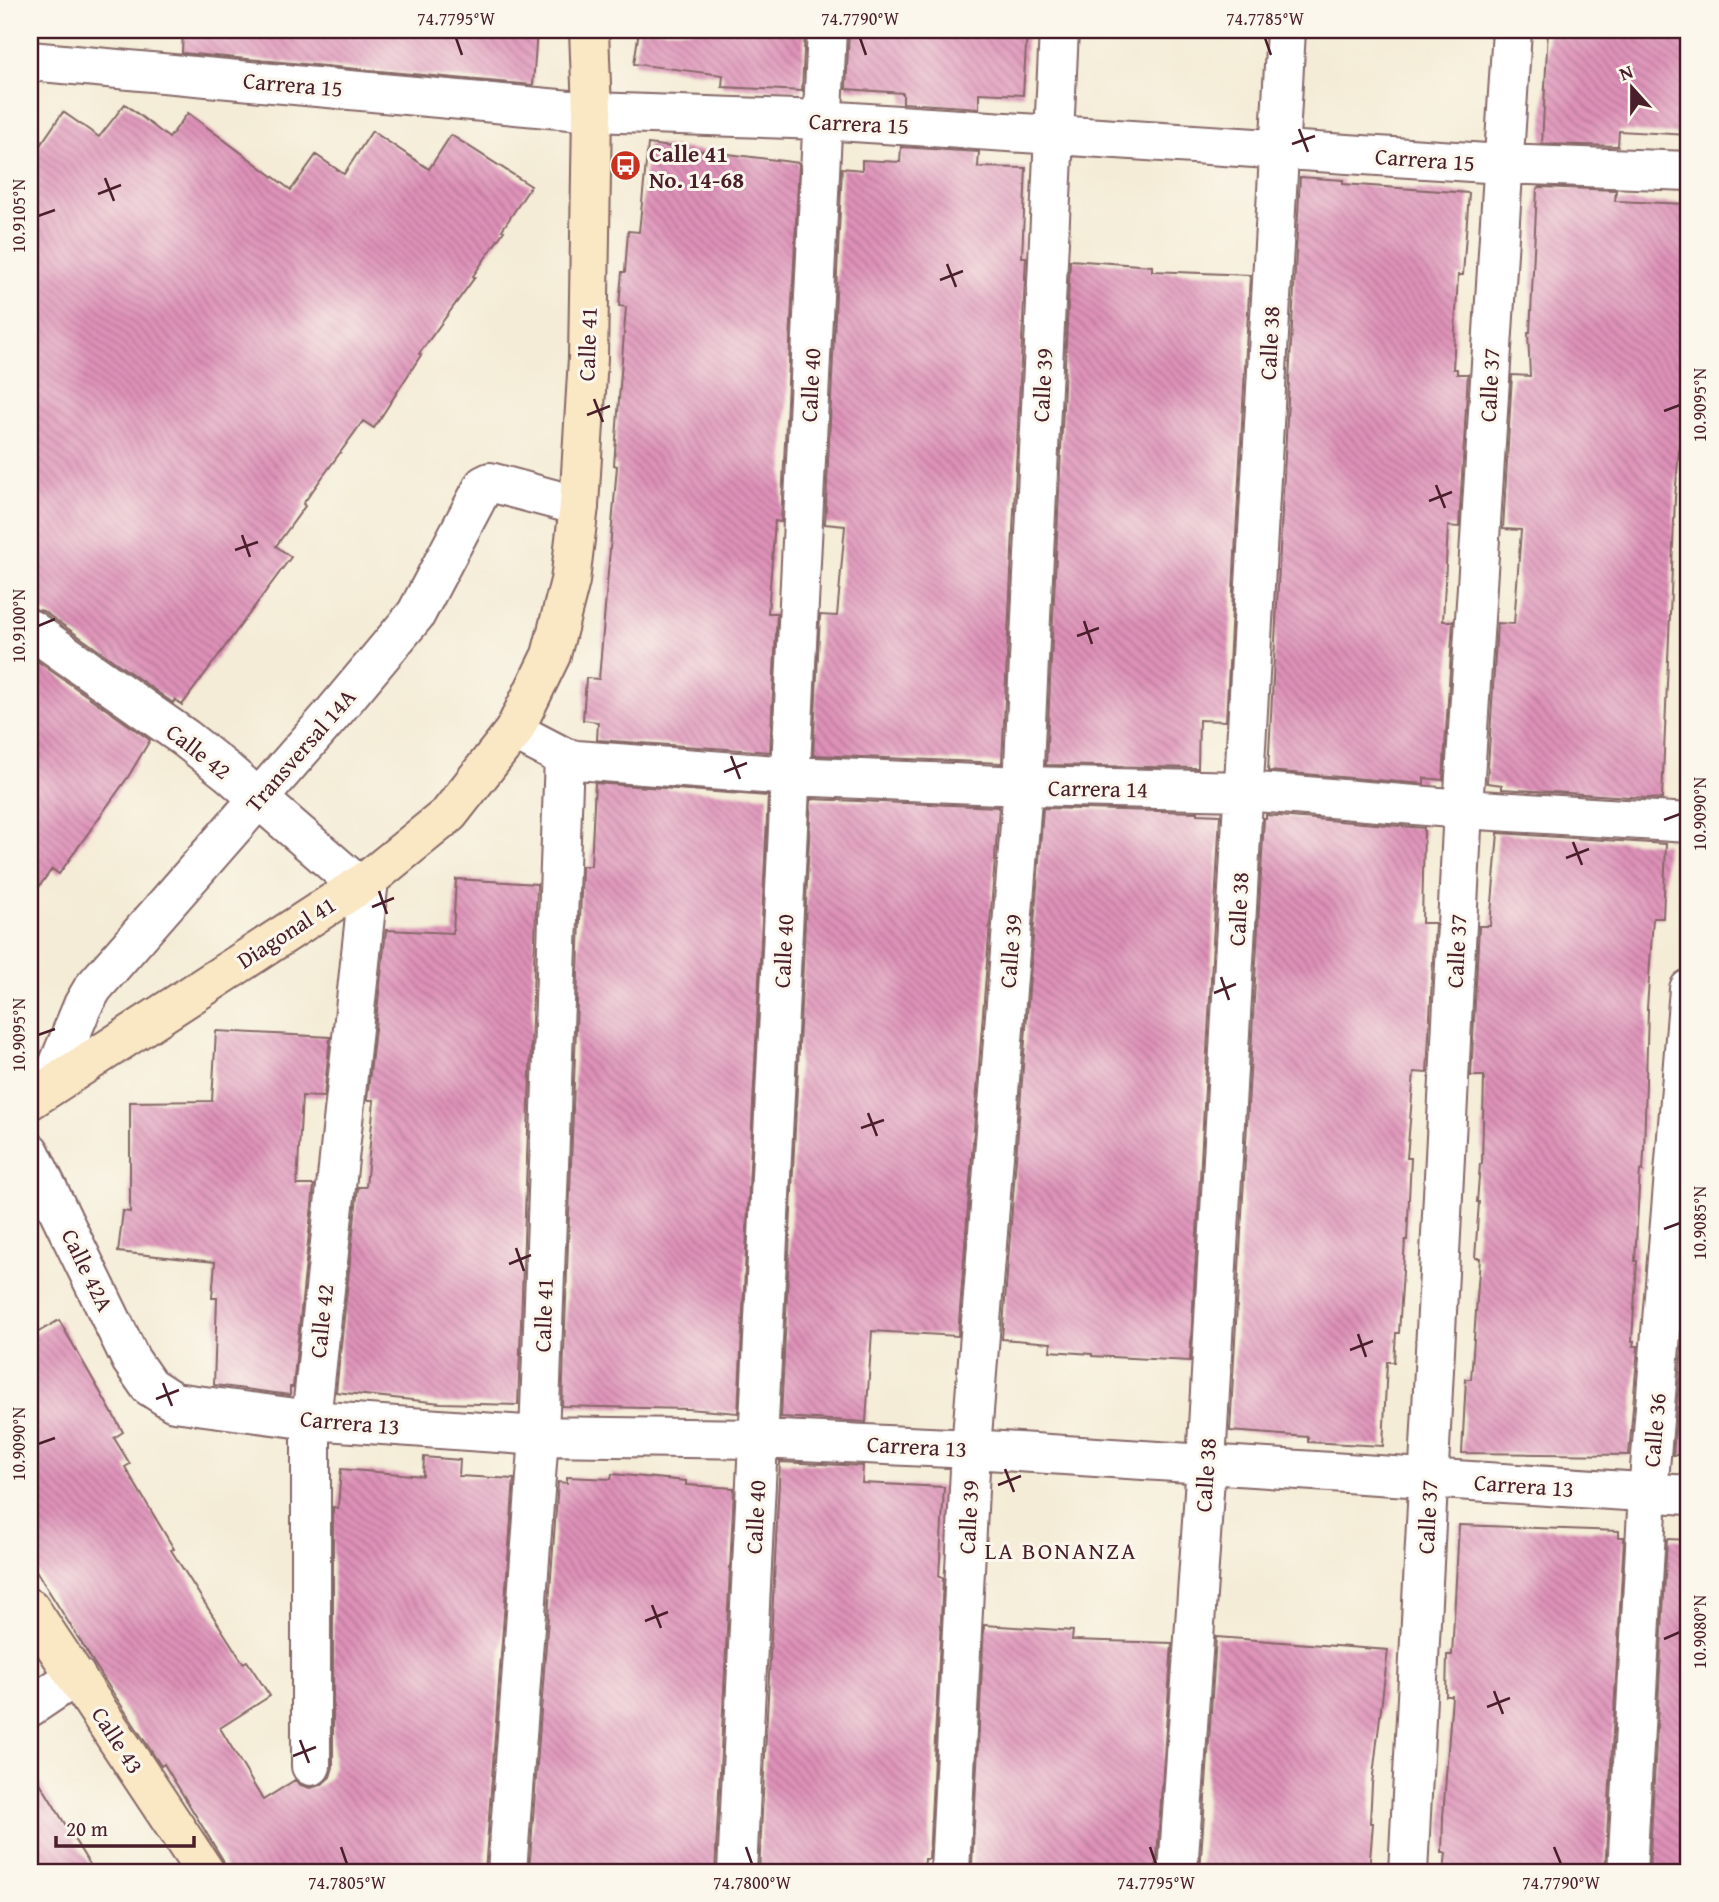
<svg xmlns="http://www.w3.org/2000/svg" width="1719" height="1902" font-family="'Gentium Book Plus',serif">
<style>
.building{fill:url(#building-back-hatch)}
.lines{fill:none;stroke-linecap:round;stroke-linejoin:round}
.street-casing{stroke:#866767;stroke-width:42}
.secondary-casing{stroke:#866767;stroke-width:42}
.street{stroke:#fff;stroke-width:38}
.secondary{stroke:#fae7c3;stroke-width:38}
.ticks{fill:none;stroke:#4a1f2b;stroke-width:2.5}
.labels{text-anchor:middle;dominant-baseline:central;stroke-width:6;stroke-linejoin:round;paint-order:stroke}
.street-label{font-size:23px;fill:#4a1f2b;stroke:#fbf7ec}
.poi-label{font-size:23px;font-weight:bold;fill:#4a1f2b;stroke:#fbf7ec;text-anchor:start}
.neighbourhood-label{font-size:24px;letter-spacing:2px;fill:#4a1f2b;stroke:#fbf7ec}
.neatline{fill:none;stroke:#4a1f2b;stroke-width:2.5}
.ticks-label{font-size:18px;text-anchor:middle;fill:#4a1f2b}
</style>
<defs>
<pattern id="building-back-hatch" width="6" height="6" patternUnits="userSpaceOnUse" patternTransform="scale(1.75)"><rect width="6" height="6" fill="#de91b8"/><path d="M-1 5l2 2M0 0l6 6M5-1l2 2" fill="none" stroke="#b67696"/></pattern>
</defs>
<rect width="100%" height="100%" fill="#fbf7ec"/>
<filter id="ink" filterUnits="userSpaceOnUse"><feTurbulence type="fractalNoise" baseFrequency=".0143" numOctaves="2"/><feDisplacementMap in="SourceGraphic" scale="14" xChannelSelector="R" yChannelSelector="G"/><feConvolveMatrix kernelMatrix="1 2 1 2 8 2 1 2 1" color-interpolation-filters="sRGB"/></filter>
<filter id="wash" filterUnits="userSpaceOnUse"><feTurbulence type="fractalNoise" baseFrequency=".00686" numOctaves="4" result="noise"/><feDisplacementMap in="SourceGraphic" scale="28" xChannelSelector="R" yChannelSelector="G"/><feGaussianBlur stdDeviation="1.57" result="paint"/><feColorMatrix in="noise" values="0 0 0 0 0 0 0 0 0 0 0 0 0 0 0 0 0 1.4 0 .05"/><feComposite in="paint" operator="in"/></filter>
<g filter="url(#wash)">
<rect width="100%" height="100%" fill="#f4ecd6"/>
<g id="blocks">
<!-- building -->
<path class="building" d="M183 30H537L533 85 182 53Z
M639 30H805L802 91 722 87 723 75 634 64Z
M849 30H1027L1023 95 979 93V108L903 103V93L846 89Z
M1548 30H1689V135L1619 131 1618 146 1542 144Z
M125 104 169 138 188 113 291 190 316 155 344 174 372 131 429 169 451 135 531 186 502 230 504 231 473 276 475 277 419 354 421 355 374 428 363 421 303 504 305 506 276 546 291 557 182 705 175 699 173 703 43 611 30 608V160L63 112 99 137Z
M648 144 799 163 781 522 775 521 768 613H777L770 752 597 740 598 722 583 720 586 678 599 679 617 466 614 465 626 307 619 306 622 272H625L628 231 639 232Z
M901 147 979 152 978 167 1026 168 1022 257H1026L1002 763 813 755 820 615 837 616 845 526 825 524 842 168 862 170V160L900 162Z
M1300 177 1343 180V184L1469 193 1463 275H1458L1453 369H1457V374H1468L1459 527 1448 526 1443 621H1453L1443 780 1424 778V784L1268 771Z
M1540 187 1616 190 1615 201 1689 204V327L1675 498 1662 799 1502 789V785L1487 783 1497 623 1514 624 1521 530 1503 529 1512 375 1530 376 1528 333H1530L1537 189Z
M1070 260 1152 266V271L1250 275 1226 721 1199 720 1198 768 1046 765Z
M30 656 150 740 128 777 59 874 52 869 30 899Z
M595 783 768 796 738 1413 687 1409 562 1406 582 866H591Z
M811 799 999 807 958 1336 872 1331 866 1422 781 1417Z
M1043 808 1197 812V814L1220 815 1190 1361 1092 1356V1354L1050 1351 1051 1343 1002 1339Z
M1266 815 1424 828 1422 923H1435L1427 1073 1414 1072 1407 1158H1411L1407 1240H1405L1399 1333H1396L1394 1362H1387L1383 1446 1308 1442V1437L1230 1431 1264 818H1266Z
M1498 833 1666 844 1663 918H1653L1647 1009H1648L1644 1152 1643 1171 1640 1170 1635 1261H1637L1632 1341H1634L1633 1346H1638L1629 1455 1462 1453 1466 1379H1471L1480 1258H1475L1479 1202H1477L1480 1164H1482L1484 1076H1471L1479 926H1490Z
M456 879 537 884 518 1405 441 1403 336 1392 358 1187H366L374 1100H367L386 930 453 933Z
M216 1031 330 1037 324 1097 302 1096 297 1185H314L293 1387H290V1395L214 1385 217 1298H212L215 1262 118 1252 123 1211 130 1212V1102L212 1101Z
M59 1320 123 1432 114 1438 130 1464 125 1467 174 1549 171 1550 243 1663 247 1661 270 1696 220 1728 263 1800 295 1780 301 1785 310 1788 321 1785 330 1777 333 1767V1507L338 1508 341 1469 423 1476 424 1457 460 1460 459 1476 514 1479 485 1872H227L223 1860 164 1764 161 1766 104 1679 30 1561V1337Z
M1682 1347H1689V1455H1673Z
M780 1462 863 1466 862 1483 944 1487 939 1577 943 1578 929 1859H925L924 1872H759Z
M612 1474 686 1481V1485L734 1488 715 1872H529L558 1482 567 1483V1477L611 1479Z
M1459 1525 1619 1531V1537H1624L1605 1872H1444L1446 1853H1442L1443 1817 1452 1696H1446L1447 1655H1452Z
M1667 1539 1689 1540V1872H1649Z
M984 1625 1073 1631 1072 1640 1172 1643 1156 1872H1025L972 1865Z
M1216 1637 1388 1650 1372 1784 1370 1823H1373L1369 1872H1200Z
M30 1766 94 1872H30Z"/>
</g>
</g>
<g filter="url(#ink)">
<use href="#blocks" fill-opacity="0" stroke="#866767" stroke-width="2"/>
<g class="lines">
<defs>
<path id="street" d="M30 61 592 112 822 120 1502 164 1689 171
M30 629 185 738 228 772 358 885
M514 731 564 757 576 760 791 776 1023 786 1245 791 1463 809 1689 823
M49 1087 83 1005 93 988 335 711 416 614 484 485 490 482 579 506
M30 1152 131 1360 149 1386 174 1402 311 1420 539 1436 759 1439 971 1449 1689 1495
M30 1707 76 1676
M311 1766V1420L369 879
M507 1872 539 1436 564 757
M737 1872 827 30
M950 1872 971 1449 1023 786 1059 30
M1178 1872 1206 1463 1286 30
M1408 1872 1463 809 1512 30
M1627 1872 1648 1493 1689 989"/>
<path id="secondary" d="M30 1100 369 879 449 814 514 731 551 655 570 581 579 506 588 358 592 112 589 30
M30 1608 205 1872"/>
</defs>
<!-- street casing -->
<use href="#street" class="street-casing"/>
<!-- secondary casing -->
<use href="#secondary" class="secondary-casing"/>
<!-- street -->
<use href="#street" class="street"/>
<!-- secondary -->
<use href="#secondary" class="secondary"/>
</g>
</g>
<!-- ticks -->
<path class="ticks" d="M456 38 462 55M860 38 866 55M1265 38 1271 55M1299 129 1308 152M1292 144 1315 136M105 178 114 201M98 194 121 185M38 216 55 210M947 264 956 287M940 280 963 271M594 399 603 422M1664 411 1680 405M587 415 610 406M1436 485 1445 508M1429 501 1452 492M242 535 250 557M235 550 258 542M1084 621 1092 644M38 626 55 619M1077 636 1099 628M731 756 740 779M724 772 747 763M1664 820 1680 814M1573 842 1582 865M1566 858 1589 849M379 891 387 914M372 907 394 898M1221 977 1229 1000M1214 993 1236 984M38 1035 55 1029M868 1113 877 1136M861 1128 884 1120M1664 1229 1680 1223M516 1248 524 1271M509 1264 531 1255M1358 1334 1366 1357M1350 1350 1373 1341M163 1383 172 1406M156 1399 179 1390M38 1444 55 1438M1005 1469 1014 1492M998 1485 1021 1476M652 1605 661 1628M645 1621 668 1612M1664 1639 1680 1632M1494 1691 1503 1714M1487 1707 1510 1698M300 1740 309 1763M293 1756 316 1747M341 1847 347 1864M746 1847 752 1864M1150 1847 1156 1864M1554 1847 1561 1864"/>
<!-- icons -->
<defs>
<symbol id="bus-disc" viewBox="-11 -11 22 22"><circle r="9.5" fill="#c8321e" stroke="#fbf7ec"/><path d="M-5-6H5V4H4V6H2V4H-2V6H-4V4H-5ZM-3.5-4V0h7V-4ZM-3.5 1.2v1.5H-2V1.2ZM2 1.2v1.5H3.5V1.2Z" fill="#fff"/></symbol>
</defs>
<g fill-rule="evenodd">
<use href="#bus-disc" x="608" y="148" width="35" height="35"/>
</g>
<g class="labels">
<!-- street labels -->
<g class="street-label">
<text transform="translate(293 84) rotate(5)">Carrera 15</text>
<text transform="translate(859 123) rotate(3)">Carrera 15</text>
<text transform="translate(1425 159) rotate(4)">Carrera 15</text>
<text transform="translate(1269 343) rotate(-87)">Calle 38</text>
<text transform="translate(587 344) rotate(-88)">Calle 41</text>
<text transform="translate(810 385) rotate(-87)">Calle 40</text>
<text transform="translate(1042 385) rotate(-87)">Calle 39</text>
<text transform="translate(1489 385) rotate(-87)">Calle 37</text>
<text transform="translate(300 750) rotate(-49)">Transversal 14A</text>
<text transform="translate(199 751) rotate(38)">Calle 42</text>
<text transform="translate(1098 788) rotate(1)">Carrera 14</text>
<text transform="translate(1238 909) rotate(-87)">Calle 38</text>
<text transform="translate(286 932) rotate(-33)">Diagonal 41</text>
<text transform="translate(783 951) rotate(-87)">Calle 40</text>
<text transform="translate(1010 951) rotate(-85)">Calle 39</text>
<text transform="translate(1456 951) rotate(-87)">Calle 37</text>
<text transform="translate(88 1270) rotate(64)">Calle 42A</text>
<text transform="translate(543 1315) rotate(-88)">Calle 41</text>
<text transform="translate(321 1321) rotate(-84)">Calle 42</text>
<text transform="translate(350 1422) rotate(5)">Carrera 13</text>
<text transform="translate(1654 1430) rotate(-85)">Calle 36</text>
<text transform="translate(917 1446) rotate(3)">Carrera 13</text>
<text transform="translate(1205 1475) rotate(-86)">Calle 38</text>
<text transform="translate(1524 1485) rotate(4)">Carrera 13</text>
<text transform="translate(755 1517) rotate(-87)">Calle 40</text>
<text transform="translate(968 1517) rotate(-87)">Calle 39</text>
<text transform="translate(1427 1517) rotate(-87)">Calle 37</text>
<text transform="translate(118 1740) rotate(57)">Calle 43</text>
</g>
<!-- poi labels -->
<g class="poi-label">
<text x="649" y="153">Calle 41<tspan x="649" dy="26">No. 14-68</tspan></text>
</g>
<!-- neighbourhood labels -->
<g class="neighbourhood-label">
<text x="1061" y="1550">LA BONANZA</text>
</g>
</g>
<!-- margin -->
<rect width="1719" height="1902" fill="none" stroke="#fbf7ec" stroke-width="77"/>
<!-- north arrow -->
<g transform="translate(1632 88) rotate(339)" stroke="#fbf7ec" stroke-width="5" paint-order="stroke">
<path d="M0-5L12 26L0 18L-12 26Z" fill="#4a1f2b"/>
<text y="-10" font-size="19" font-weight="bold" text-anchor="middle" fill="#4a1f2b">N</text>
</g>
<!-- scale -->
<path d="M56 1836v10h138v-10" fill="none" stroke="#4a1f2b" stroke-width="3.5"/>
<text x="66" y="1836" font-size="21" fill="#4a1f2b" stroke="#fbf7ec" stroke-width="5" paint-order="stroke">20 m</text>
<rect x="38" y="38" width="1642" height="1826" class="neatline"/>
<g class="ticks-label">
<text x="456" y="25">74.7795°W</text>
<text x="860" y="25">74.7790°W</text>
<text x="1265" y="25">74.7785°W</text>
<text transform="translate(19 216) rotate(-90)" y="6">10.9105°N</text>
<text transform="translate(1700 405) rotate(-90)" y="6">10.9095°N</text>
<text transform="translate(19 626) rotate(-90)" y="6">10.9100°N</text>
<text transform="translate(1700 814) rotate(-90)" y="6">10.9090°N</text>
<text transform="translate(19 1035) rotate(-90)" y="6">10.9095°N</text>
<text transform="translate(1700 1223) rotate(-90)" y="6">10.9085°N</text>
<text transform="translate(19 1444) rotate(-90)" y="6">10.9090°N</text>
<text transform="translate(1700 1632) rotate(-90)" y="6">10.9080°N</text>
<text x="347" y="1889">74.7805°W</text>
<text x="752" y="1889">74.7800°W</text>
<text x="1156" y="1889">74.7795°W</text>
<text x="1561" y="1889">74.7790°W</text>
</g>
</svg>
